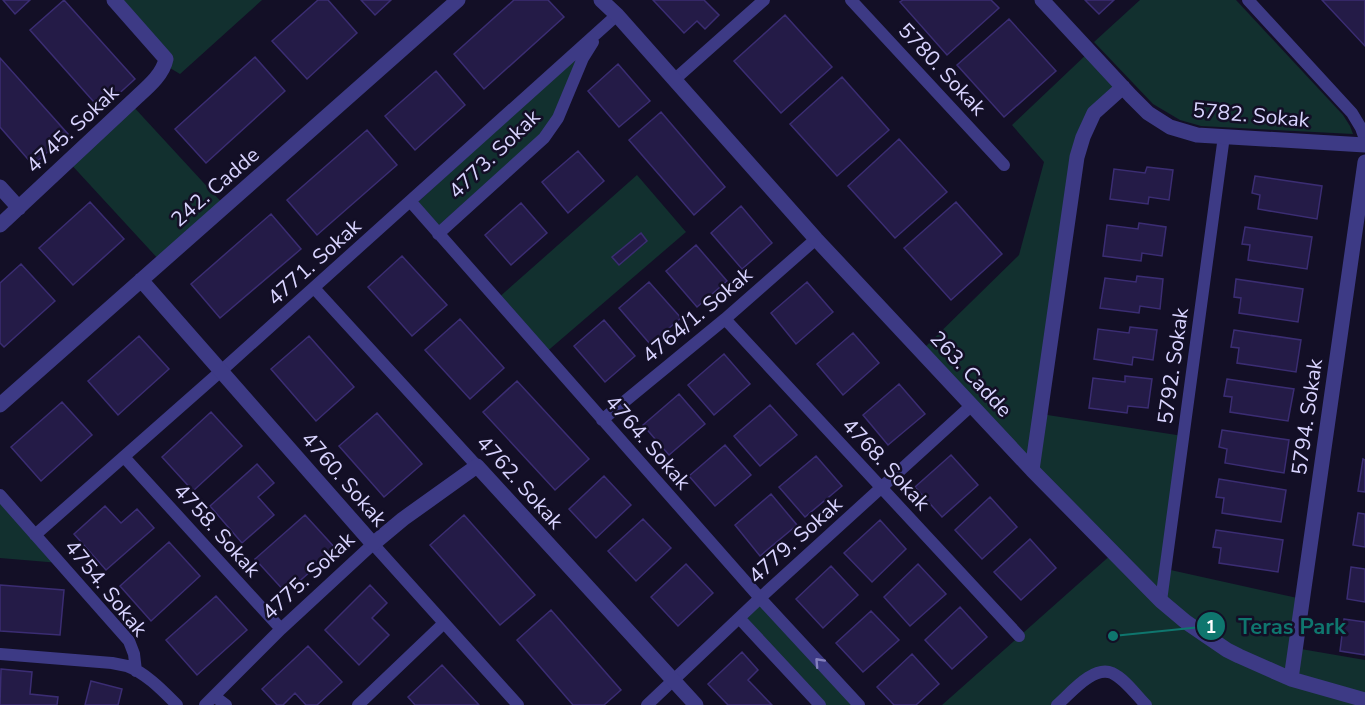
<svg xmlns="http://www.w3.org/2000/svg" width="1365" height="705" font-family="'Nunito Sans',sans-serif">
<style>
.green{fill:#12302f}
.building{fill:#241b47;stroke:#3b2d73;stroke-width:1.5}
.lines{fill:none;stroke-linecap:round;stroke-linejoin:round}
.lane{stroke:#3d3a85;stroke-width:12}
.street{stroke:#3d3a85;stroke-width:15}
.oneway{stroke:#837fbc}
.labels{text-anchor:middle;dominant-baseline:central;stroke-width:5;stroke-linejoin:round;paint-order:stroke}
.street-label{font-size:21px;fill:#d9d4ff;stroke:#130f26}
.leader{fill:none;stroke:#0f766e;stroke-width:2}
.callout-dot{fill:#0f766e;stroke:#130f26;stroke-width:2}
.mark-label{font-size:18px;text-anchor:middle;font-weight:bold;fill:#fff}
.callout-label{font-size:22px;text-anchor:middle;font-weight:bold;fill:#0f766e;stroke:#130f26;stroke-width:5;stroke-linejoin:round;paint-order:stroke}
</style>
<rect width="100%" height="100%" fill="#130f26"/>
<!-- green -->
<path class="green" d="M114 0H262L180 74 165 65Z
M1140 0H1236L1343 115 1350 126 1353 134 1201 126 1180 120 1153 104 1094 42Z
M1089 52 1123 87 1083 137 1041 414 1183 436 1166 569 1302 599 1295 648 1365 660V705H1146L1108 672 1057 705H942L1113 553 921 351 1019 255 1044 162 1012 125Z
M575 57 578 58 554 115 540 135 438 226 417 203Z
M131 104 225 206 161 262 68 161Z
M637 175 686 232 544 354 496 300Z
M0 495 60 563 0 558Z
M760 604 854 705H824L744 619Z"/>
<!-- building -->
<path class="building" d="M3 0H30L15 14Z
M64 0 135 79 101 110 30 30Z
M318 0H328L357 33 307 79 272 41Z
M361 0H391L375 15Z
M514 0H548L564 17 484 89 454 54Z
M653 0H704L719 15 705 29 697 21 684 33Z
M903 0H991L999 8 947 55 900 2Z
M1085 0H1114L1099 14Z
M1322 0H1365V46Z
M785 15 832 67 781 113 734 61Z
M1009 19 1056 71 1004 117 957 65Z
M255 57 285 91 206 163 175 129Z
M0 58 68 134 33 165 0 127Z
M618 64 650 101 619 127 588 91Z
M436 71 465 105 415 150 385 116Z
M842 77 889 130 837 176 790 124Z
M661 112 725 187 694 215 629 140Z
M367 130 397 165 317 235 287 200Z
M899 139 947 192 895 238 848 186Z
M578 151 604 181 568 213 542 182Z
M1147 167 1173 170 1169 200 1149 197 1148 204 1110 199 1114 169 1145 173Z
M1255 176 1322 186 1317 219 1258 209 1260 195 1252 193Z
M90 202 124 239 73 285 39 248Z
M956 202 1002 254 951 300 904 248Z
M521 203 547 233 511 265 485 235Z
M741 206 772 243 742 269 711 233Z
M271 214 301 249 220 318 191 284Z
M1139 223 1166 227 1162 256 1142 253 1141 261 1103 256 1107 225 1138 229Z
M1245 227 1312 237 1307 269 1248 260 1250 245 1242 244Z
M641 233 647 241 619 265 612 257Z
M696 245 727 281 697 307 666 271Z
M402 256 447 305 412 336 368 287Z
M21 264 55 301 4 347 0 343V283Z
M1137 276 1163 279 1160 309 1140 306 1139 313 1100 308 1105 278 1136 282Z
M1236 279 1303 289 1298 322 1239 313 1241 298 1234 297Z
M649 282 681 318 650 344 619 308Z
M807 282 833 312 796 344 771 313Z
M460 319 504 368 470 399 425 350Z
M604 320 635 356 605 382 574 346Z
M1130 327 1157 330 1153 360 1133 357 1132 365 1094 359 1098 329 1129 333Z
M1234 330 1301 340 1296 372 1237 363 1239 348 1231 347Z
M853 333 879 363 843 395 817 364Z
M139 336 169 369 118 415 88 381Z
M309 336 354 387 316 421 271 369Z
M724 354 750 384 714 415 688 385Z
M1125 376 1152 379 1148 408 1128 406 1127 413 1089 408 1093 378 1125 382Z
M1227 379 1294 389 1288 421 1230 412 1232 397 1224 396Z
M517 381 589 459 555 490 483 412Z
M899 384 925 414 888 445 863 415Z
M679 394 705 424 669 455 643 425Z
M62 402 92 435 41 481 11 447Z
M770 405 797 435 760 466 734 436Z
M211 412 242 446 193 491 162 457Z
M377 413 422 464 384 497 339 446Z
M1222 430 1289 440 1284 473 1225 463 1227 449 1219 447Z
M725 445 751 475 715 506 689 476Z
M951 455 978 485 942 517 915 487Z
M816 456 842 486 805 517 779 487Z
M1363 459 1365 460V492L1358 491Z
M257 464 274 483 258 497 274 515 242 543 210 506Z
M604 476 631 505 596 538 569 509Z
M1219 479 1286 490 1281 522 1222 513 1224 498 1216 497Z
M771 494 797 525 760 556 735 525Z
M990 497 1017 527 982 559 955 530Z
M105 506 121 523 137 509 154 528 106 570 74 534Z
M1358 513 1365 514V547L1353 545Z
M305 515 336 549 286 593 255 559Z
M464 515 535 595 500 625 430 545Z
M643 519 671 548 636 581 608 551Z
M880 520 906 549 872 582 844 553Z
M1216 530 1283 540 1278 572 1219 563 1221 548 1213 547Z
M1030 539 1056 568 1021 600 994 572Z
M169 542 200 576 151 621 120 586Z
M686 564 713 593 678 626 651 597Z
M918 564 946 594 910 626 884 597Z
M831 566 858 595 823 628 796 599Z
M1351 567 1365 569V602L1347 599Z
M0 585 64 590 60 635 0 631Z
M370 585 387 603 372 618 389 635 359 665 325 630Z
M216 596 247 630 197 675 166 640Z
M960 607 987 637 952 669 925 640Z
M551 610 621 690 604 705H573L517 640Z
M871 611 899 640 863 672 836 643Z
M1344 619 1365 622V655L1340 651Z
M308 646 342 682 317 705H306L295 693 283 705H277L262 689Z
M742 652 758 670 748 680 772 705H728L708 684Z
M912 654 939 684 916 705H894L877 687Z
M442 665 479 705H415L408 697Z
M1 669 32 672 30 694 58 697 57 705H0Z
M91 681 122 689 118 705H85Z"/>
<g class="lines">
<!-- lane -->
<path class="lane" d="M851 0 1004 165
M1248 0 1352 113 1361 128 1365 139
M674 80 764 0
M410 201 760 598 859 705
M438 234 544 138 558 118 583 58 593 42
M314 288 477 466
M725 319 1019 636
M602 420 725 319 816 239
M124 457 281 629
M0 495 129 641 134 654 136 671
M35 535 221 371 617 15
M1161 601 1224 136
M739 618 820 705
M0 654 112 663C117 664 122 665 127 666 146 673 163 691 177 705
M214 696 226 705
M205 705 281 629 373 544 518 705
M358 705 444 623
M647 705 760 598 972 405
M1057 705C1070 694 1093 665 1112 673 1125 679 1136 695 1146 705"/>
<!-- street -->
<path class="street" d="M601 0 617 15 816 239 1032 470 1161 601 1186 622 1227 650 1239 656 1291 679 1365 700
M1042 0 1131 96 1148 113 1170 127 1197 135 1365 145
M0 187 19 208
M0 225 138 96C149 86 163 74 166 59L114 0
M141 280 373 544 403 519 477 466 696 705
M0 405 458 0
M1032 470 1077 157 1083 137 1094 113 1123 87
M1291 679 1365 162"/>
</g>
<!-- one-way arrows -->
<defs><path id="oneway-chevron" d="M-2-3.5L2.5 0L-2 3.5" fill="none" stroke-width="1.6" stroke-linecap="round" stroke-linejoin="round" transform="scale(1.5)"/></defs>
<use class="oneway" href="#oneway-chevron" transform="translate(819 662) rotate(-133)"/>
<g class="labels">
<!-- street labels -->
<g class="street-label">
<text transform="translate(942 69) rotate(47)">5780. Sokak</text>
<text transform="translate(1251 115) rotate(5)">5782. Sokak</text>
<text transform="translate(72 129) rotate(-43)">4745. Sokak</text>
<text transform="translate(494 154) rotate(-44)">4773. Sokak</text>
<text transform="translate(215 187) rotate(-41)">242. Cadde</text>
<text transform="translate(314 262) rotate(-42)">4771. Sokak</text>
<text transform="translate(697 315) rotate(-40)">4764/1. Sokak</text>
<text transform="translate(1173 366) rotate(-82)">5792. Sokak</text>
<text transform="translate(971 374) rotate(47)">263. Cadde</text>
<text transform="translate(1307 417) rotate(-82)">5794. Sokak</text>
<text transform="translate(648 442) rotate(49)">4764. Sokak</text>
<text transform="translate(886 464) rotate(47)">4768. Sokak</text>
<text transform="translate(344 479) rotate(49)">4760. Sokak</text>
<text transform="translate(520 482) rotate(48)">4762. Sokak</text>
<text transform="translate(217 530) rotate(48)">4758. Sokak</text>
<text transform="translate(795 540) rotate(-42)">4779. Sokak</text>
<text transform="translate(308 576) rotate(-43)">4775. Sokak</text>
<text transform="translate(106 588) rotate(51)">4754. Sokak</text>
</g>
</g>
<!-- callouts -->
<path class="leader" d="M1113 636L1211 626"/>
<g class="callout-dot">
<circle cx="1113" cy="636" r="6"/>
<circle cx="1211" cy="626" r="15"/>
</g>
<g class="mark-label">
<text x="1211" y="633">1</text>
</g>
<g class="callout-label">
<text x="1292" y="634">Teras Park</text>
</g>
</svg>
